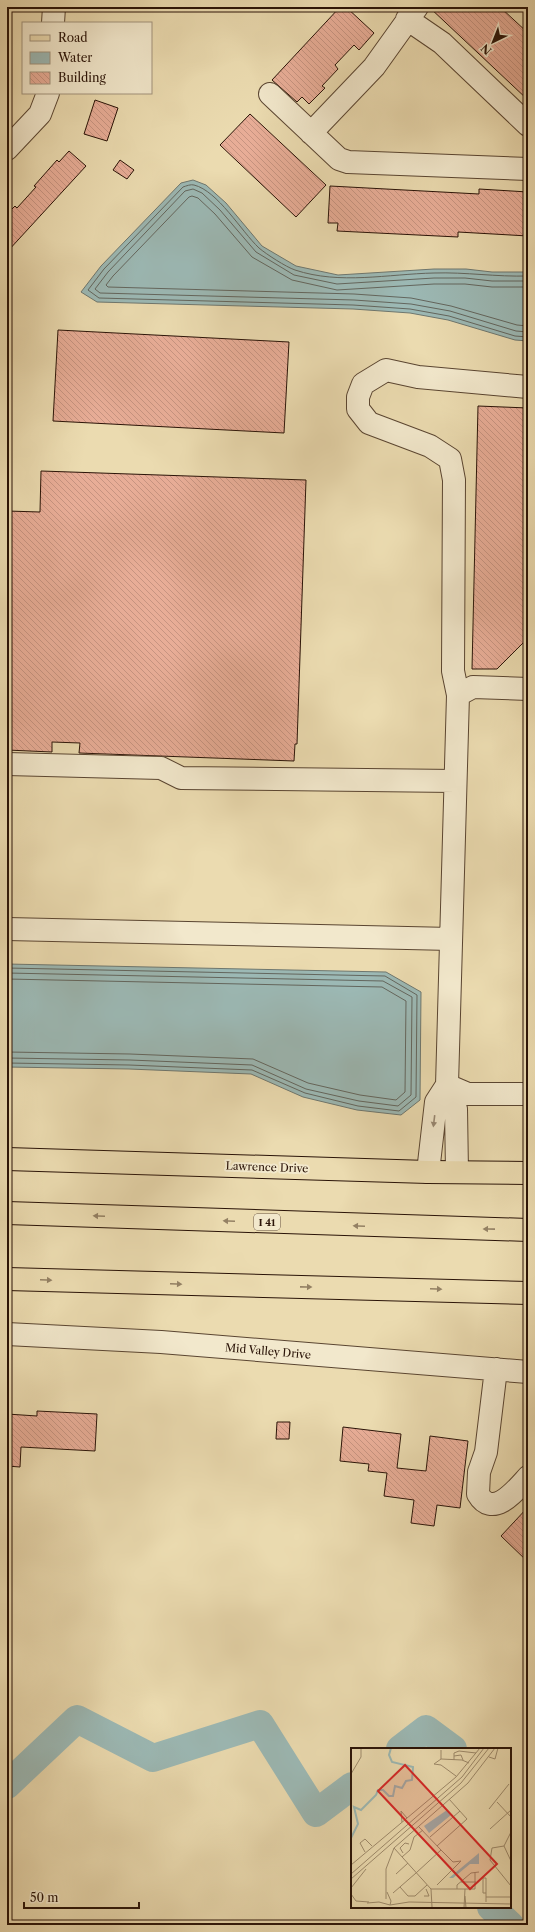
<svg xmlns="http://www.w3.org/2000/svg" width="535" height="1932" font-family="'Libre Caslon Text',serif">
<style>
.water{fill:#9cb9b5;stroke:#6e776f}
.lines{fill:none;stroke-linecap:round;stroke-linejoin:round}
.shore{stroke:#63665e;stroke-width:1}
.river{stroke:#9cb9b5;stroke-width:28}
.building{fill:url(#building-back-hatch);stroke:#2a1307}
.minor-casing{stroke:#5a4531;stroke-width:24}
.major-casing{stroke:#2a1307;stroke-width:24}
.highway-casing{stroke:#2a1307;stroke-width:24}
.minor{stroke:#f2e8cc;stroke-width:22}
.major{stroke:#ebdbb0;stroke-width:22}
.highway{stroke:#ebdbb0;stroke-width:22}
.oneway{fill:#988873}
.oneway2{fill:#948164}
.labels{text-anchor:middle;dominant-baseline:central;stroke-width:4;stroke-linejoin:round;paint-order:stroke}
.shield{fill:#f2e8cc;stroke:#665342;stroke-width:1}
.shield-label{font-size:10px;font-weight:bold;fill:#2a1307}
.street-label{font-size:11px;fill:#2a1307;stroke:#f2e8cc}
.inset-river{fill:none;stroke:#9cb9b5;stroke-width:2}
.inset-road{fill:none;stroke:#9e8b6c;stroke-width:1}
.view{fill:#d62828;fill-opacity:0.15;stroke:#d62828;stroke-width:2}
.inset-edge{fill:none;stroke:#2a1307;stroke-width:2}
</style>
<defs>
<pattern id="building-back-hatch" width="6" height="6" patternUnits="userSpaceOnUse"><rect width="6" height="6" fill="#e8ad97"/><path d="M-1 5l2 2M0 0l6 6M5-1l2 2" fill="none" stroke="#c79481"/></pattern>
</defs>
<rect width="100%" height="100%" fill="#ebdbb0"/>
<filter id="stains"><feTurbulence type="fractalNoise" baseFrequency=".005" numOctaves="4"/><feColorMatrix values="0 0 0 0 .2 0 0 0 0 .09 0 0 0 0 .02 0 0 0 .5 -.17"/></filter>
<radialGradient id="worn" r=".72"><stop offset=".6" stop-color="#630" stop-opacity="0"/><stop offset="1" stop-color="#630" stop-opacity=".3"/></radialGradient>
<!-- water -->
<path class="water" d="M193 180 206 185 226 203 262 246 296 266 338 275 434 269H466L492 272H528V341L515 340 448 320 410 313 353 309 97 302 81 292 101 266 181 183Z
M7 964 386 972 421 992 420 1100 401 1115 357 1110 303 1097 251 1074 129 1069 7 1067Z"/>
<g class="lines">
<!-- shore -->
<path class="shore" d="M528 276C496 277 466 272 434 273 388 274 340 285 295 270 286 267 266 254 259 248 241 231 218 191 194 185 191 184 186 186 183 187L104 269 88 290 99 298 353 305 410 309 449 316 515 336 528 337
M528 281H492L465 278H434L337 284 294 275 256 252 220 210 202 193 193 189 185 191 108 272 95 289 100 293 354 300 411 304 450 311 516 331 528 332
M528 287H492L465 284H434L337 290 292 280 252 257 215 214 198 198 192 196 189 197 113 276 106 285 108 287 354 294 411 298 451 306 517 325 528 326
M7 968 385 976 417 995 416 1097 399 1111 358 1106 305 1093 252 1070 129 1065 7 1063
M7 973 383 981 412 997 411 1095 398 1106 359 1101 306 1089 252 1065 130 1060 7 1058
M7 979 382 987 406 1001 405 1092 396 1100 360 1095 308 1083 253 1059 130 1054 7 1052"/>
<!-- river -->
<path class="river" d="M400 1749 426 1729 453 1749
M7 1785 77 1719 153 1758 260 1724 316 1813 352 1786
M491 1907 510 1925"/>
</g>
<!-- building -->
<path class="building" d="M340 7H346L374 33 359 50 354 45 335 65 338 69 322 86 325 88 309 104 302 97 297 102 272 80Z
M429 7H500L528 33V100Z
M95 100 118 108 107 141 84 134Z
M250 114 326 185 296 217 220 145Z
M69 151 86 166 7 252V214L15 206 17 208 36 187 34 186 57 160 59 162Z
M120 160 134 170 127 179 113 170Z
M330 186 479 194V189L528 192V236L458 232V237L337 231 338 223H328Z
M58 330 289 342 284 433 53 421Z
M478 406 528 408V638L497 669H472Z
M41 471 306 480 297 744H295L294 761 79 753 80 743 52 742V752L7 750V511L40 512Z
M37 1411 97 1414 95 1451 21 1447 20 1467 7 1466V1414L37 1416Z
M277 1422H290L289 1439H276Z
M343 1427 401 1434 397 1468 426 1471 430 1436 468 1441 460 1508 437 1505 434 1526 411 1523 414 1500 384 1496 387 1473 368 1471 369 1464 340 1461Z
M528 1507V1562L501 1536Z"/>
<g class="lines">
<defs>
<path id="minor" d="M407 19 442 43 528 125
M53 23 54 7
M270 94 339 159 348 162 528 169
M311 133 374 67 417 7
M7 149 40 114 48 93
M458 695 453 671 454 480 450 459 430 446 369 423 358 409V397L363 384 386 370 418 377 528 387
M7 764 161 768 181 778 455 781
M7 929 451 939
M447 1085 468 1094H528
M428 1172 436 1102 447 1085
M457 1172 456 1109 447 1085 458 695 473 687 528 689
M7 1334 161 1342 528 1372
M496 1369 486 1452 479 1472 478 1494C493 1520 517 1489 528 1477"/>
<path id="major" d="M7 1159 428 1172 528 1173"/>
<path id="highway" d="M7 1213 528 1230
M7 1279 528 1293"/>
</defs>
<!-- minor casing -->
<use href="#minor" class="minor-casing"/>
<!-- major casing -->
<use href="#major" class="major-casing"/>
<!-- highway casing -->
<use href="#highway" class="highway-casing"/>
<!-- minor -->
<use href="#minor" class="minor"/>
<!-- major -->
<use href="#major" class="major"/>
<!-- highway -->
<use href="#highway" class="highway"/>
</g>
<!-- one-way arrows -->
<defs><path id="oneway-solid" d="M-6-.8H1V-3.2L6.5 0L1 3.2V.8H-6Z"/></defs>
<use class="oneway" href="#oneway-solid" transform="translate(434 1121) rotate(97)"/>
<g class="oneway2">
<use href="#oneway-solid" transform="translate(99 1216) rotate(-178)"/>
<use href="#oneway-solid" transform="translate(229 1221) rotate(-178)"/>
<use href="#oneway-solid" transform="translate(359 1226) rotate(-178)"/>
<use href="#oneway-solid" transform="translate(489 1229) rotate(-179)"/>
<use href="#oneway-solid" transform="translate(46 1280) rotate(2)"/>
<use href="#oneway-solid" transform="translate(176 1284) rotate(2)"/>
<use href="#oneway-solid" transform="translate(306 1287) rotate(1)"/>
<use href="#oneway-solid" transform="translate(436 1289) rotate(2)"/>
</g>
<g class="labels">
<!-- shield labels -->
<rect class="shield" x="254" y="1214" width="26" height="16" rx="3"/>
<g class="shield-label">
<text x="267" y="1222">I 41</text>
</g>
<!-- street labels -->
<g class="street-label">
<text transform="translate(267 1167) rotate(2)">Lawrence Drive</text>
<text transform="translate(268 1351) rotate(5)">Mid Valley Drive</text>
</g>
</g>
<!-- overview -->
<g transform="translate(351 1748)">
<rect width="160" height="160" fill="#ebdbb0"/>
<path d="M96 62 100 67 78 85 73 78ZM128 105V116H119L102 130H98Z" fill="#9cb9b5"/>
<path class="inset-river" d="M0 90 7 76 3 59 10 62 25 47 27 42H32L38 48H42L44 38 51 40 55 33 61 32 62 19 41 14 38 7 40 0"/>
<path class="inset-road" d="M90 2V11L111 12 118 15M103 8 110 7 112 12M138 9 144 11 147 0M90 11 83 16 90 17 105 28M103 12V5L108 3 125 5M0 26 10 9V0M146 54 160 69M138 61 158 36M51 74 50 63 56 70M139 81 160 62M160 84 153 98 160 113M79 89 109 63M86 98 116 71 98 51M153 98 141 100 139 112 160 138M43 100 80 141 81 159M14 104 9 95 14 91 21 98M52 105 49 100 54 95 58 96M51 109 59 102 63 89 72 82M0 117 105 29 129 0M65 125 90 102 67 78M0 126 111 29 133 0M45 126 57 115M0 131 110 35 138 0M110 134H125M86 137 110 113 102 114 90 102M49 139 57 148H64L76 137M0 140 15 121M80 141H124V124M106 141V137L120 125 128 124M42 145 65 125M135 145H132V130H135V154M0 146 5 153 18 154M73 148H78L75 141M114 148 115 160M135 149H160M35 151V121L43 100 117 35 144 0M16 155 28 154 39 157 40 153 36 144M39 157 58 154 160 156M113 160 114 141"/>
<path class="view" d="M54 17 146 116 119 141 27 43Z"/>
<rect width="160" height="160" class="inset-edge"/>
</g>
<!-- margin -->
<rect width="535" height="1932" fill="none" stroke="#ebdbb0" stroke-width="24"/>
<rect x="8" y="8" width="519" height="1916" fill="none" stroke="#2a1307" stroke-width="2"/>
<rect x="12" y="12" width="511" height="1908" fill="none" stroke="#2a1307"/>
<!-- legend -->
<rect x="22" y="22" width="130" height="72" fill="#f2e8cc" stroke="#a2937d"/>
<rect x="30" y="35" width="20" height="6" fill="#ebdbb0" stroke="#a2937d"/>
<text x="58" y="42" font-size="12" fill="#2a1307">Road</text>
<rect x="30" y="52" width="20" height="12" fill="#9cb9b5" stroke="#a2937d"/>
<text x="58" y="62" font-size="12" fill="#2a1307">Water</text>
<rect x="30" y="72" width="20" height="12" fill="url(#building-back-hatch)" stroke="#a2937d"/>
<text x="58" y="82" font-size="12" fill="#2a1307">Building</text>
<!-- north arrow -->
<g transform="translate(493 42) rotate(223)" stroke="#f2e8cc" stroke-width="3" paint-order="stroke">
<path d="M0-3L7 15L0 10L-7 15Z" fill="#2a1307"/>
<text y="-6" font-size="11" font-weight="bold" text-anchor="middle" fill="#2a1307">N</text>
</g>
<!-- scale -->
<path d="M24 1902v6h115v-6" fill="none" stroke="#2a1307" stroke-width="2"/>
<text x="30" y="1902" font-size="12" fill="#2a1307" stroke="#f2e8cc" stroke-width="3" paint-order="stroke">50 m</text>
<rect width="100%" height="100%" filter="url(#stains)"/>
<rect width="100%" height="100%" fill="url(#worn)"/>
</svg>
